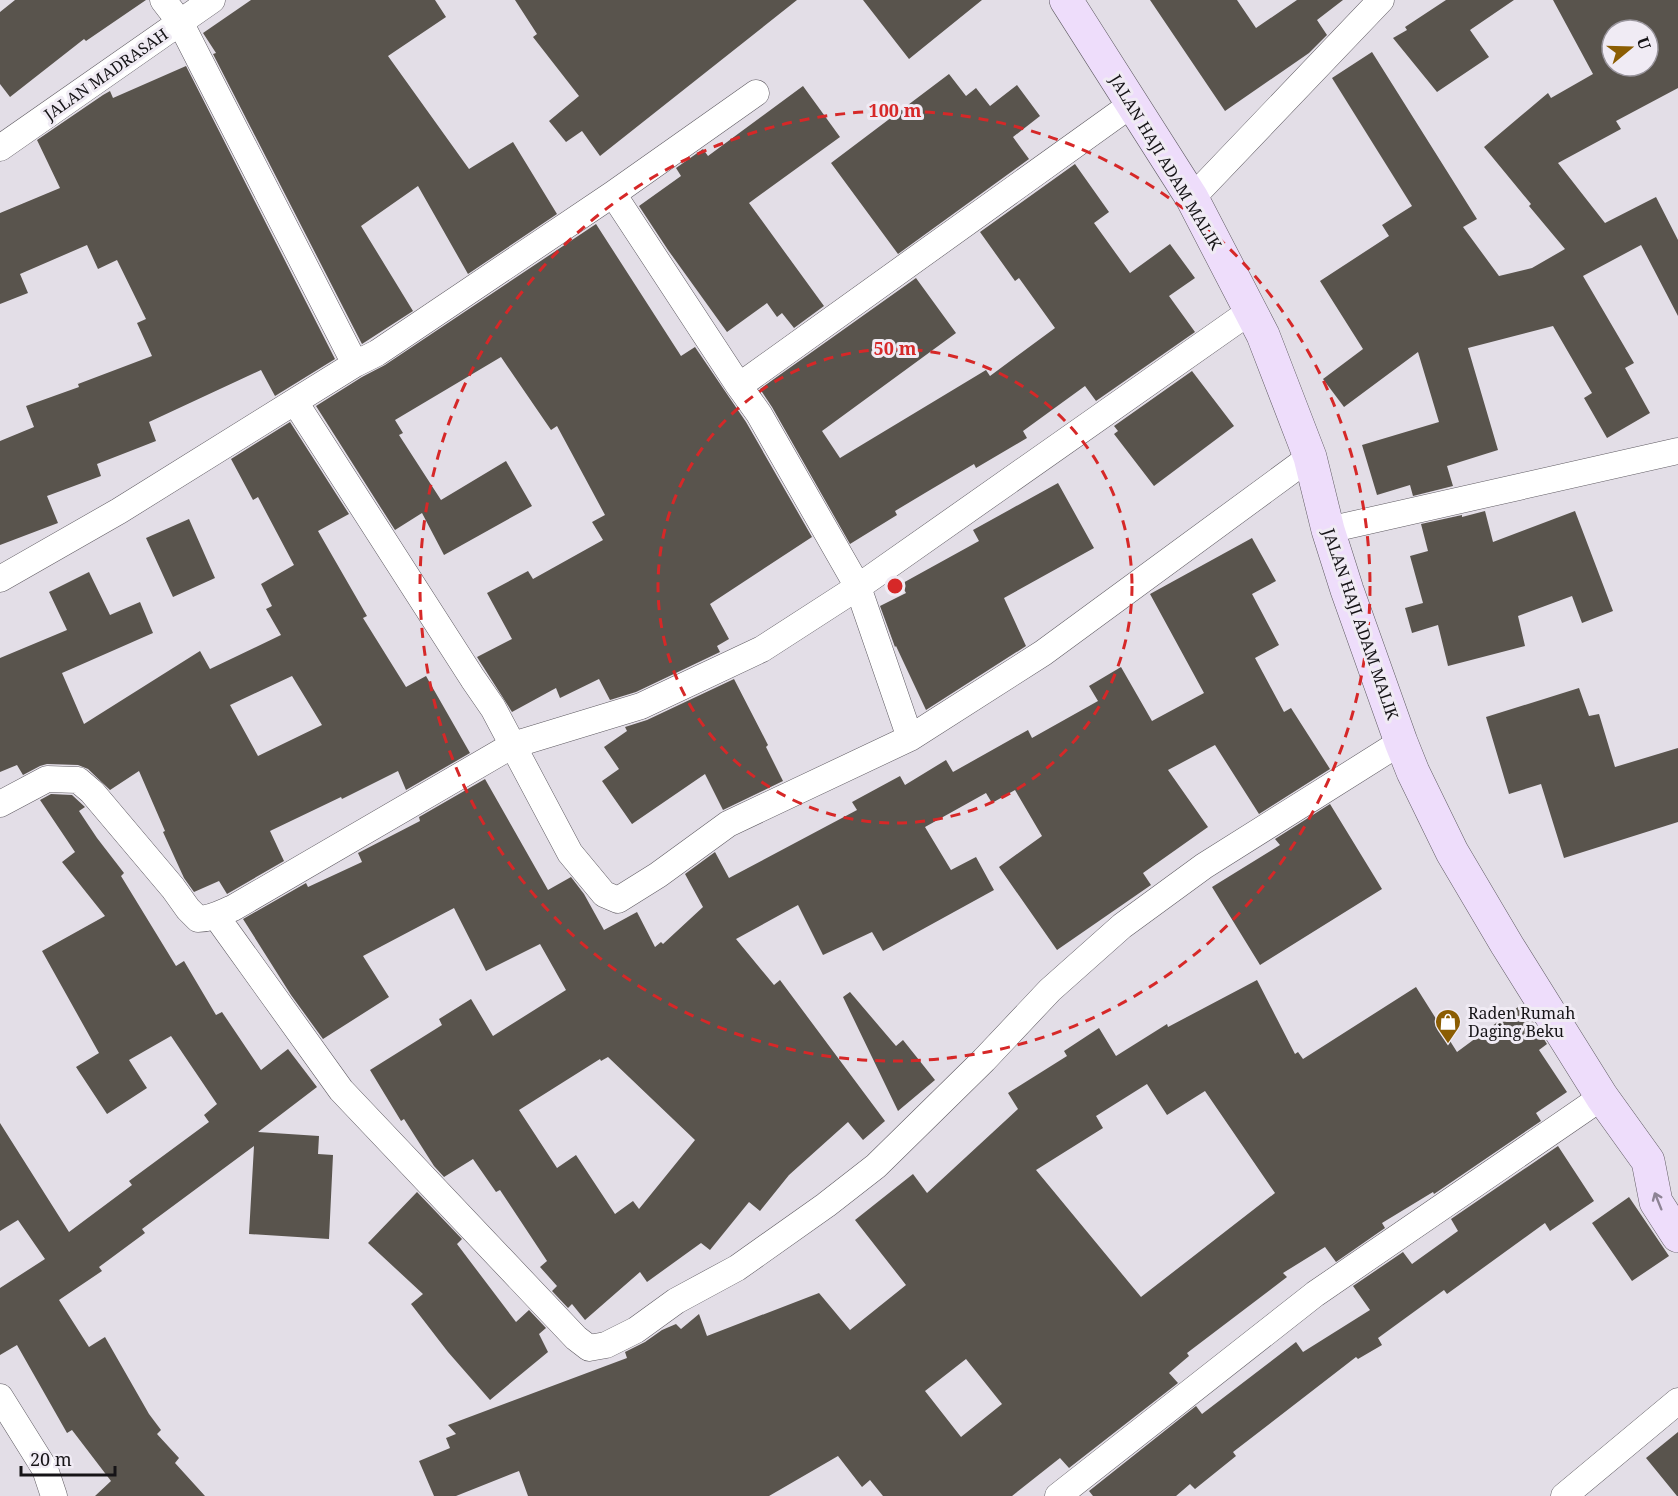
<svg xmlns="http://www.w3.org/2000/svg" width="1678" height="1496" font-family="'Noto Serif',serif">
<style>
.building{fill:#59544d;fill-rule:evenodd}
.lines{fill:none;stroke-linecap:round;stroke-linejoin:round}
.street-casing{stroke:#5f5b62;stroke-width:27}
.secondary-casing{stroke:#5f5b62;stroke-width:34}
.street{stroke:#fff;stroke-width:26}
.secondary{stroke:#eeddfb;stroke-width:33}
.oneway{stroke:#8d8394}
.ring{fill:none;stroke:#d62828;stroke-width:3;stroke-dasharray:10 8}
.labels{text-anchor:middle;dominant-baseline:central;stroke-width:6;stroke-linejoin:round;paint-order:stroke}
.street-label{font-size:16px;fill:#161417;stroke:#f0ebf4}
.poi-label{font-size:16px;fill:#161417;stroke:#f0ebf4;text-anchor:start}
.centre{fill:#d62828;stroke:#f0ebf4;stroke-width:3}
.ring-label{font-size:18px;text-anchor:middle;font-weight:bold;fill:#d62828;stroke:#f0ebf4;stroke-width:6;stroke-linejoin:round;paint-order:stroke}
</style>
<rect width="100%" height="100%" fill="#e3dee7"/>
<!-- building -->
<path class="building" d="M15 0H146L86 41 84 39 10 97 0 84V12Z
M251 0H435L446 17 388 56 469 169 513 142 557 214 468 274 418 186 361 226 413 311 362 344 213 54 216 53 203 33Z
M515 0H797L600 156 582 131 566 142 549 121 579 96 533 37 537 34Z
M863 0H982L909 59Z
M1150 0H1237L1256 28 1297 0H1343L1317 20 1327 35 1309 53 1225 111Z
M1446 0H1514L1470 30 1489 57 1437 92 1393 38 1407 30 1405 27Z
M1553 0H1678V88L1616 121 1621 129 1558 163 1605 223 1656 197 1678 240V316L1641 245 1583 276 1634 363 1625 368 1650 413 1607 438 1584 398 1592 393 1553 326 1468 348 1498 450 1447 466 1453 486 1413 496 1410 485 1377 495 1362 445 1439 422 1418 352 1344 407 1323 379 1363 349 1320 281 1389 236 1382 225 1412 206 1332 78 1372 52 1477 219 1463 227 1499 276 1532 268 1565 249 1529 206 1531 204 1484 147 1548 93 1551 98 1593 74ZM1612 30H1648V66H1612Z
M186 66 335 359 275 396 261 370 149 422 156 441 97 464 101 476 47 496 58 523 0 545V441L34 427 26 406 79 387 78 384 152 356 137 323 146 319 117 260 98 269 87 245 20 274 28 293 0 304V213L60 188 37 140 103 95 110 91 113 98Z
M949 74 966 96 976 88 990 106 1017 85 1040 116 1013 137 1029 159 898 254 831 163Z
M803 86 840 137 749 203 824 306 794 328 782 313 777 317 767 303 727 332 668 250 639 206 681 176 676 168 703 149 708 156Z
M1075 164 1109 212 1094 223 1130 273 1170 244 1195 278 1169 296 1195 332 1096 401 1085 386 1023 431 1027 438 976 468 974 464 930 490 895 511 897 515 850 544 772 407 760 389 916 278 956 333 822 431 840 458 986 370 990 376 1055 328 1019 278 1015 281 980 232Z
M596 224 681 356 695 347 746 422 812 537 710 604 729 639 717 646 720 652 636 692 610 700 599 679 560 698 556 688 512 712 477 657 512 639 487 593 528 571 533 579 603 540 592 522 605 515 557 426 551 430 501 357 395 420 403 433 399 435 441 500 506 461 532 506 444 555 422 513 395 530 316 406 362 377 385 365Z
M1192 371 1234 426 1154 486 1114 434 1118 431 1114 426Z
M290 422 349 514 318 531 367 616 363 618 406 687 426 676 470 753 406 790 398 771 342 799 341 797 270 831 284 861 227 894 219 881 194 892 184 878 163 832 165 831 139 771 110 790 88 769 78 765 47 764 40 766 23 775 17 765 0 772V658L67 630 49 592 89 572 110 615 140 602 153 633 62 673 84 724 200 651 210 669 281 635 266 609 272 606 261 584 294 565 258 497 253 500 231 459ZM292 676 322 725 258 756 230 705Z
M1058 483 1094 548 1004 598 1026 646 926 710 896 646 895 647 880 606 906 593 901 584 979 541 973 530Z
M1485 511 1493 542 1575 511 1613 611 1582 623 1572 596 1518 616 1525 646 1448 666 1438 625 1412 633 1405 608 1423 603 1410 556 1428 551 1421 524 1462 515V517Z
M189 519 215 578 173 597 146 538Z
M1252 538 1276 581 1252 594 1279 645 1255 658 1284 712 1291 708 1330 769 1259 814 1215 745 1168 770 1208 827 1143 873 1151 885 1057 950 999 867 1042 836 1015 790 992 803 986 793 925 827 951 870 976 857 994 890 883 951 872 932 823 955 798 905 736 939 774 985 780 980 885 1121 863 1140 848 1122 789 1175 760 1211 749 1202 710 1250 701 1243 647 1282 640 1272 585 1320 572 1304 568 1308 552 1291 557 1286 540 1267 547 1261 500 1190 496 1192 473 1159 444 1177 434 1166 404 1119 401 1121 370 1070 442 1025 439 1019 471 999 493 1036 566 990 540 944 486 971 454 908 363 956 389 997 323 1039 291 995 243 919 306 883 308 887 362 862 358 853 420 821 419 817 485 779 548 890 571 877 584 894 604 930 637 912 655 947 661 942 663 944 703 907 685 874 715 852 729 878 857 810 852 802 900 776 905 785 946 760 953 772 1028 730 1032 738 1098 701 1089 686 1121 667 1152 721 1204 693 1150 594ZM608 1057 695 1140 639 1209 633 1201 615 1214 576 1155 557 1168 519 1110 600 1059 601 1061Z
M734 679 768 745 766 747 783 781 723 810 705 774 632 824 602 781 619 769 604 747 627 731 625 727 647 720Z
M1579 688 1589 716 1599 714 1615 767 1678 748V822L1564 858 1541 784 1509 794 1486 717Z
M51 794 72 795 85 807 79 811 97 838 124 873 121 876 176 966 184 961 216 1015 222 1012 261 1070 288 1049 317 1087 258 1132 319 1136 318 1154 333 1155 329 1239 249 1234 254 1146 142 1229 145 1233 99 1267 102 1271 59 1300 89 1347 105 1337 149 1414 161 1430 157 1434 179 1458 175 1463 205 1496H95L111 1481 72 1430 67 1433 17 1345 0 1355V1288L45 1259 18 1220 0 1231V1123L69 1232 132 1185 129 1181 209 1122 204 1115 217 1104 171 1036 129 1060 147 1088 107 1114 76 1067 99 1053 42 951 105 916 62 862 75 852 40 800Z
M1330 804 1382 889 1260 965 1212 887 1280 845 1275 839Z
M1257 980 1295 1054 1298 1052 1303 1059 1416 987 1457 1052 1522 1004 1547 1044 1539 1050 1567 1092 1536 1113 1541 1121 1434 1194 1433 1192 1382 1223 1385 1228 1336 1262 1325 1247 1283 1273 1287 1277 1187 1353 1189 1356 1169 1373 1178 1383 1069 1468 1060 1458 1012 1496H883L870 1480 862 1487 838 1456 769 1496H528L519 1471 456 1496H434L419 1461 450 1448 446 1438 456 1434 448 1425 627 1358 625 1352 645 1342 662 1330 676 1324 681 1329 699 1314 707 1336 819 1293 850 1330 906 1285 855 1220 913 1174 927 1193 1018 1109 1008 1093 1067 1056 1064 1051 1099 1028 1116 1056 1167 1024 1168 1027ZM1147 1084 1167 1115 1205 1091 1275 1193 1141 1297 1036 1170 1103 1128 1096 1116ZM966 1359 1002 1404 961 1437 925 1391Z
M850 992 896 1046 903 1040 935 1080 898 1111 843 997Z
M1558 1146 1594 1201 1550 1231 1545 1223 1447 1294 1444 1290 1378 1338 1382 1345 1358 1359 1356 1357 1233 1452 1236 1456 1195 1489 1190 1484 1176 1496H1093L1089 1491 1196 1406 1202 1414 1296 1342 1303 1352 1370 1310 1353 1286 1403 1252 1412 1264 1458 1231 1451 1219Z
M417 1192 462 1239 457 1244 516 1322 529 1310 546 1328 539 1334 548 1352 490 1400 448 1352 411 1304 423 1294 368 1243Z
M1629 1197 1669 1256 1632 1281 1592 1223Z
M1678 1432V1496H1677L1646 1458Z"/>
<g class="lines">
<defs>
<path id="street" d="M0 148 212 0
M613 194 739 386 759 414 858 587 910 738
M1192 198 1381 0
M355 364 377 353 613 194 756 93
M739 386 1132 104
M295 402 473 679 493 708 570 853 604 894 618 900 658 875 728 824 910 738 1043 653 1310 457
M1328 530 1678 451
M0 579 119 511 355 364 180 22 163 0
M0 804 47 779 78 780 92 792 173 888 188 909 198 919C211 919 221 913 233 908L513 745 641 706 762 649 858 587 1252 310
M216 916 341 1090 576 1338 589 1348 606 1345 636 1330 676 1301 737 1268 826 1205 876 1166 984 1060 1050 990 1122 926 1204 866 1401 742
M0 1397 45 1469 54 1496
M1058 1496 1315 1294 1602 1097
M1564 1496 1678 1401"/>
<path id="secondary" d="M1066 0 1192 198 1263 335 1310 457 1328 530 1347 590 1401 742 1413 772 1452 852 1507 945 1602 1097 1648 1161 1656 1202 1678 1236"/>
</defs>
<!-- street casing -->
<use href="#street" class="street-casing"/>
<!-- secondary casing -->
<use href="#secondary" class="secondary-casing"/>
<!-- street -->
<use href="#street" class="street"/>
<!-- secondary -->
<use href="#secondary" class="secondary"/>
</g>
<!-- one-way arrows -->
<defs><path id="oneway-shaft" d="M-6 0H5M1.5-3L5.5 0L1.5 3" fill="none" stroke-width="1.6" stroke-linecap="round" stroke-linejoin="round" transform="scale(1.5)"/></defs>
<use class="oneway" href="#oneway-shaft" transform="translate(1658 1201) rotate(-112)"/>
<!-- distance rings -->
<g class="ring">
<circle cx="895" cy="586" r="237"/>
<circle cx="895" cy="586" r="475"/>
</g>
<!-- icons -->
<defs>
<symbol id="shop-pin" viewBox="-11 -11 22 30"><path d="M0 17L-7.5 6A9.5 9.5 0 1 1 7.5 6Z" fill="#8b5d02" stroke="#f0ebf4"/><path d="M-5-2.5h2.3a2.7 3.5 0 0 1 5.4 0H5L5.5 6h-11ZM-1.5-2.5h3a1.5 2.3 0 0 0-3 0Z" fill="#fff"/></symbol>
</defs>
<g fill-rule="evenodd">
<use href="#shop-pin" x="1433" y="1007" width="30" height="40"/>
</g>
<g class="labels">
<!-- street labels -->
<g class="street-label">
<text transform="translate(106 74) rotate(-35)">JALAN MADRASAH</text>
<text transform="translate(1166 162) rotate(59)">JALAN HAJI ADAM MALIK</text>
<text transform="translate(1361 624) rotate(71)">JALAN HAJI ADAM MALIK</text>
</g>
<!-- poi labels -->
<g class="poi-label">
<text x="1468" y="1013">Raden Rumah<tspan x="1468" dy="18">Daging Beku</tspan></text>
</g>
</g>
<circle cx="895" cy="586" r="9" class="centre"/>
<g class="ring-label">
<text x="895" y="117">100 m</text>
<text x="895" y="355">50 m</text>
</g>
<!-- north arrow -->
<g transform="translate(1630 48) rotate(71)"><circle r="28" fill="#f0ebf4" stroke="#99959c" stroke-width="1.5"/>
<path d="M0-4.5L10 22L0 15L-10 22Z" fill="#8b5d02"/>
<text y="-9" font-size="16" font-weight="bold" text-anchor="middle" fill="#161417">U</text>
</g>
<!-- scale -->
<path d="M21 1466v9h94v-9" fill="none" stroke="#161417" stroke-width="3"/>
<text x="30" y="1466" font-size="18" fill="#161417" stroke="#f0ebf4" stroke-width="4.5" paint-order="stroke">20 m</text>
</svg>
